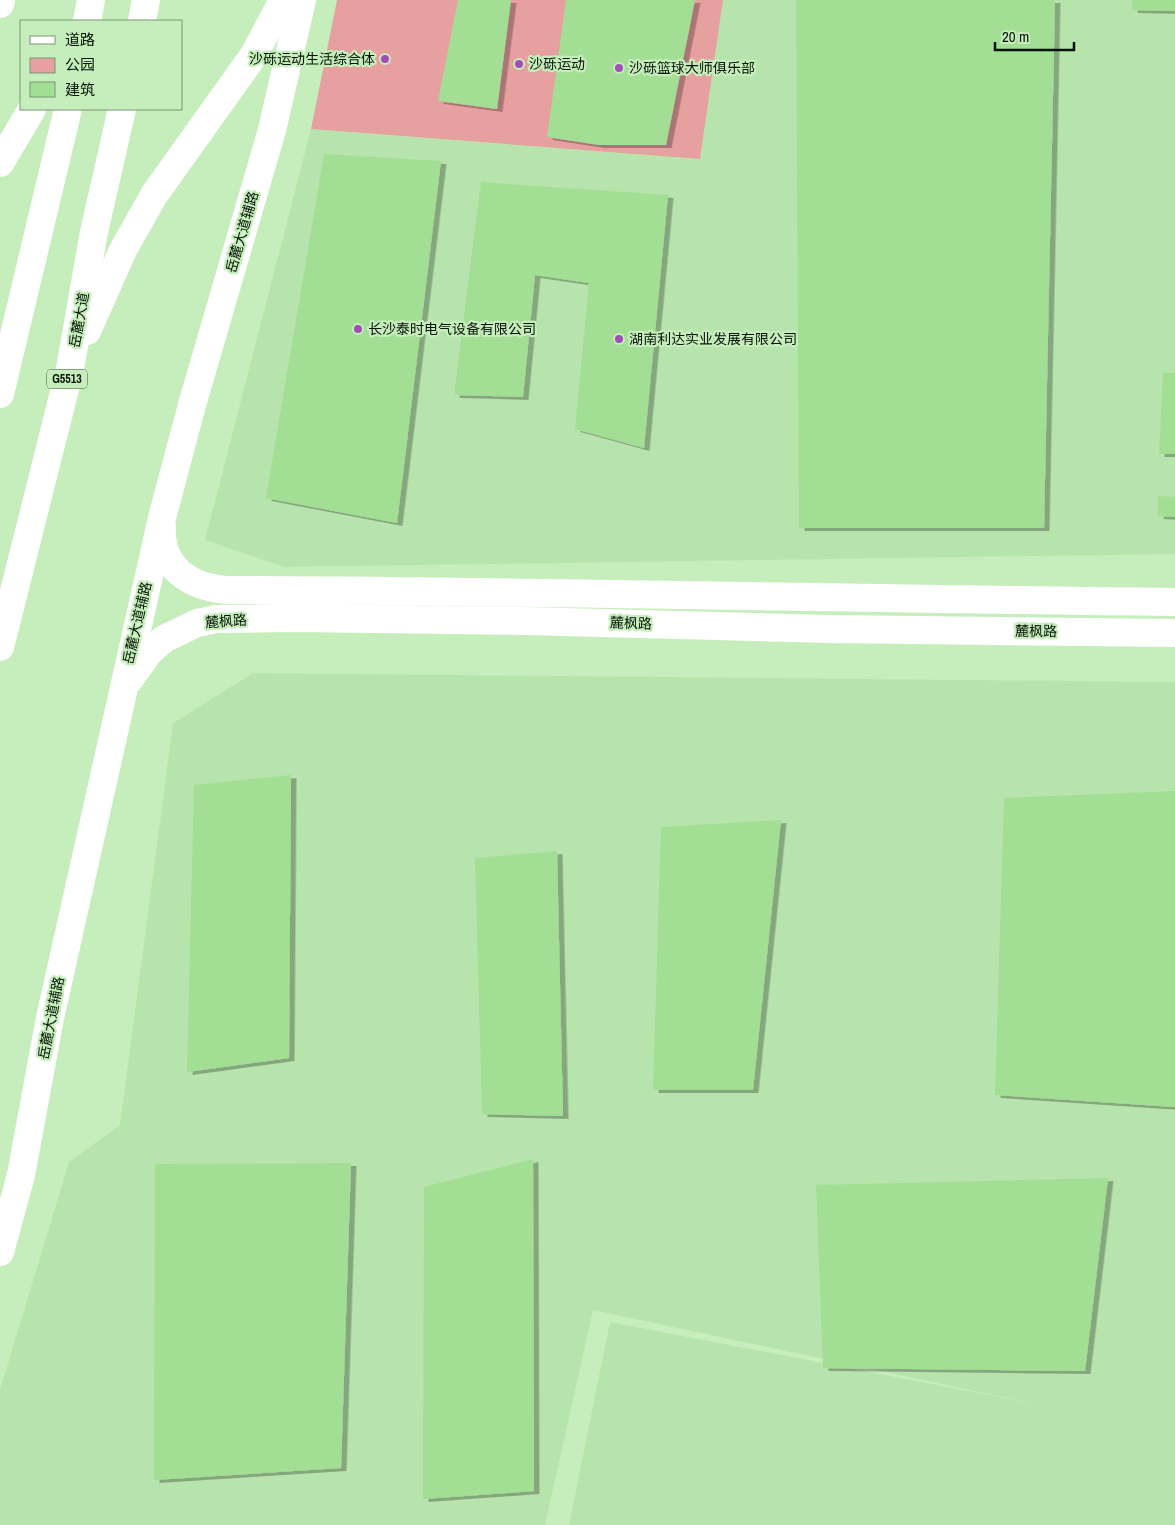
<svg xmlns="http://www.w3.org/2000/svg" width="1175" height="1525" font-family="'Archivo Narrow','Noto Sans SC',sans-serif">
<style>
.built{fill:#b7e4ac}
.green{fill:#e6a09f}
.building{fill:#a2de94;filter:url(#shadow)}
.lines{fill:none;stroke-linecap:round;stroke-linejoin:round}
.secondary{stroke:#fff;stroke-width:28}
.highway{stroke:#fff;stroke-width:28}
.poi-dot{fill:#a44cb9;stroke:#c6eebc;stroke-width:2}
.labels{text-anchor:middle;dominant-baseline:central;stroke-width:4.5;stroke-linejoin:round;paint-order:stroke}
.shield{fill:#c6eebc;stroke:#40553b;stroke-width:1}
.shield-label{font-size:12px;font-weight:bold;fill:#061304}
.poi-label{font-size:14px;fill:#061304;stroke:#c6eebc;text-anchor:start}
.street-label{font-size:14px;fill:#061304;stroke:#c6eebc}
</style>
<defs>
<filter id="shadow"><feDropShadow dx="5.5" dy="3" stdDeviation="0" flood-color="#0004"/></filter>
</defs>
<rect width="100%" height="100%" fill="#c6eebc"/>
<!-- built -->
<path class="built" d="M723 0H1175V554L284 567 205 540 311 129 700 159Z
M253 673 1175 682V1525H569L610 1322 1036 1404 593 1310 545 1525H0V1390L69 1162 120 1125 173 723Z"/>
<!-- green -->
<path class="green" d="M337 0H723L700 159 311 129Z"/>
<!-- building -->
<path class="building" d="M458 0H511L497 109 438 101Z
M566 0H695L666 145H599L547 137Z
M796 0H1055L1044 528H799Z
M1132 0H1175V11L1132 10Z
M324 154 441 161 397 523 266 498Z
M481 182 668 195 644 448 575 429 589 283 535 275 523 397 454 395Z
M1163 373H1175V454H1159Z
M1158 496 1175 497V517L1158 516Z
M291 775 289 1058 187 1072 194 785Z
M1175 791V1107L995 1095 1004 798Z
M781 820 753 1090H653L661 827Z
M557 851 563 1116 482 1114 475 858Z
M533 1159 534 1491 423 1499 424 1187Z
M351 1163 341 1468 154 1480 155 1164Z
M1108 1178 1085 1371 823 1368 816 1185Z"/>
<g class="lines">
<!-- secondary -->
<path class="secondary" d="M0 4 1 0
M162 527C160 568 190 587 227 590 543 591 859 599 1175 602
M129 680 149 652 164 639 197 623 216 619 296 618 525 621 830 629 1175 633
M0 1252 21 1175 50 1018 162 518 192 405 272 130 302 0"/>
<!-- highway -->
<path class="highway" d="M87 21 91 0
M142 21 146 0
M0 163 32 109
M87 331 123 250 154 195 254 55 283 0
M0 394 68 109
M0 647 70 369 94 232 122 109"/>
</g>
<!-- markers -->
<g class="poi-dot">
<circle cx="385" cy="59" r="5"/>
<circle cx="519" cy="64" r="5"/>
<circle cx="619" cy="68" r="5"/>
<circle cx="358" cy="329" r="5"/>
<circle cx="619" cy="339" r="5"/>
</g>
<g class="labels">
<!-- shield labels -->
<rect class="shield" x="47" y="369.5" width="40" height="19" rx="4"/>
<g class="shield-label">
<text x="67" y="379">G5513</text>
</g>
<!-- poi labels -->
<g class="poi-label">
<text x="375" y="59" text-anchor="end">沙砾运动生活综合体</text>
<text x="529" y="64">沙砾运动</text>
<text x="629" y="68">沙砾篮球大师俱乐部</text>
<text x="368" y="329">长沙泰时电气设备有限公司</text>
<text x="629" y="339">湖南利达实业发展有限公司</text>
</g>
<!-- street labels -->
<g class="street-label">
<text transform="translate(242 232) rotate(-74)">岳麓大道辅路</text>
<text transform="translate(79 320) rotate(-80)">岳麓大道</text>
<text transform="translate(226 621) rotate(-4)">麓枫路</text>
<text transform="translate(137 623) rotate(-77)">岳麓大道辅路</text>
<text transform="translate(631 623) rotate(2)">麓枫路</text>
<text transform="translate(1036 631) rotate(1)">麓枫路</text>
<text transform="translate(51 1018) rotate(-79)">岳麓大道辅路</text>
</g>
</g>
<!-- legend -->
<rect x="20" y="20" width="162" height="90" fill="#c6eebc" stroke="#799672"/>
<rect x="30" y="36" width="25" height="8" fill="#ffffff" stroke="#799672"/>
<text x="65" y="45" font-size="15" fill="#061304">道路</text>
<rect x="30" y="58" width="25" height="15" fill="#e6a09f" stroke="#799672"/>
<text x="65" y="70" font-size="15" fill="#061304">公园</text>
<rect x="30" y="82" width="25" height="15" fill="#a2de94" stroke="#799672"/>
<text x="65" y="95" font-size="15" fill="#061304">建筑</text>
<!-- scale -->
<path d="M995 42v8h79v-8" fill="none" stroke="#061304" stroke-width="2.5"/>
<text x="1002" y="42" font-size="15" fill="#061304" stroke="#c6eebc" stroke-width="4" paint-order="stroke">20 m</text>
</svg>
